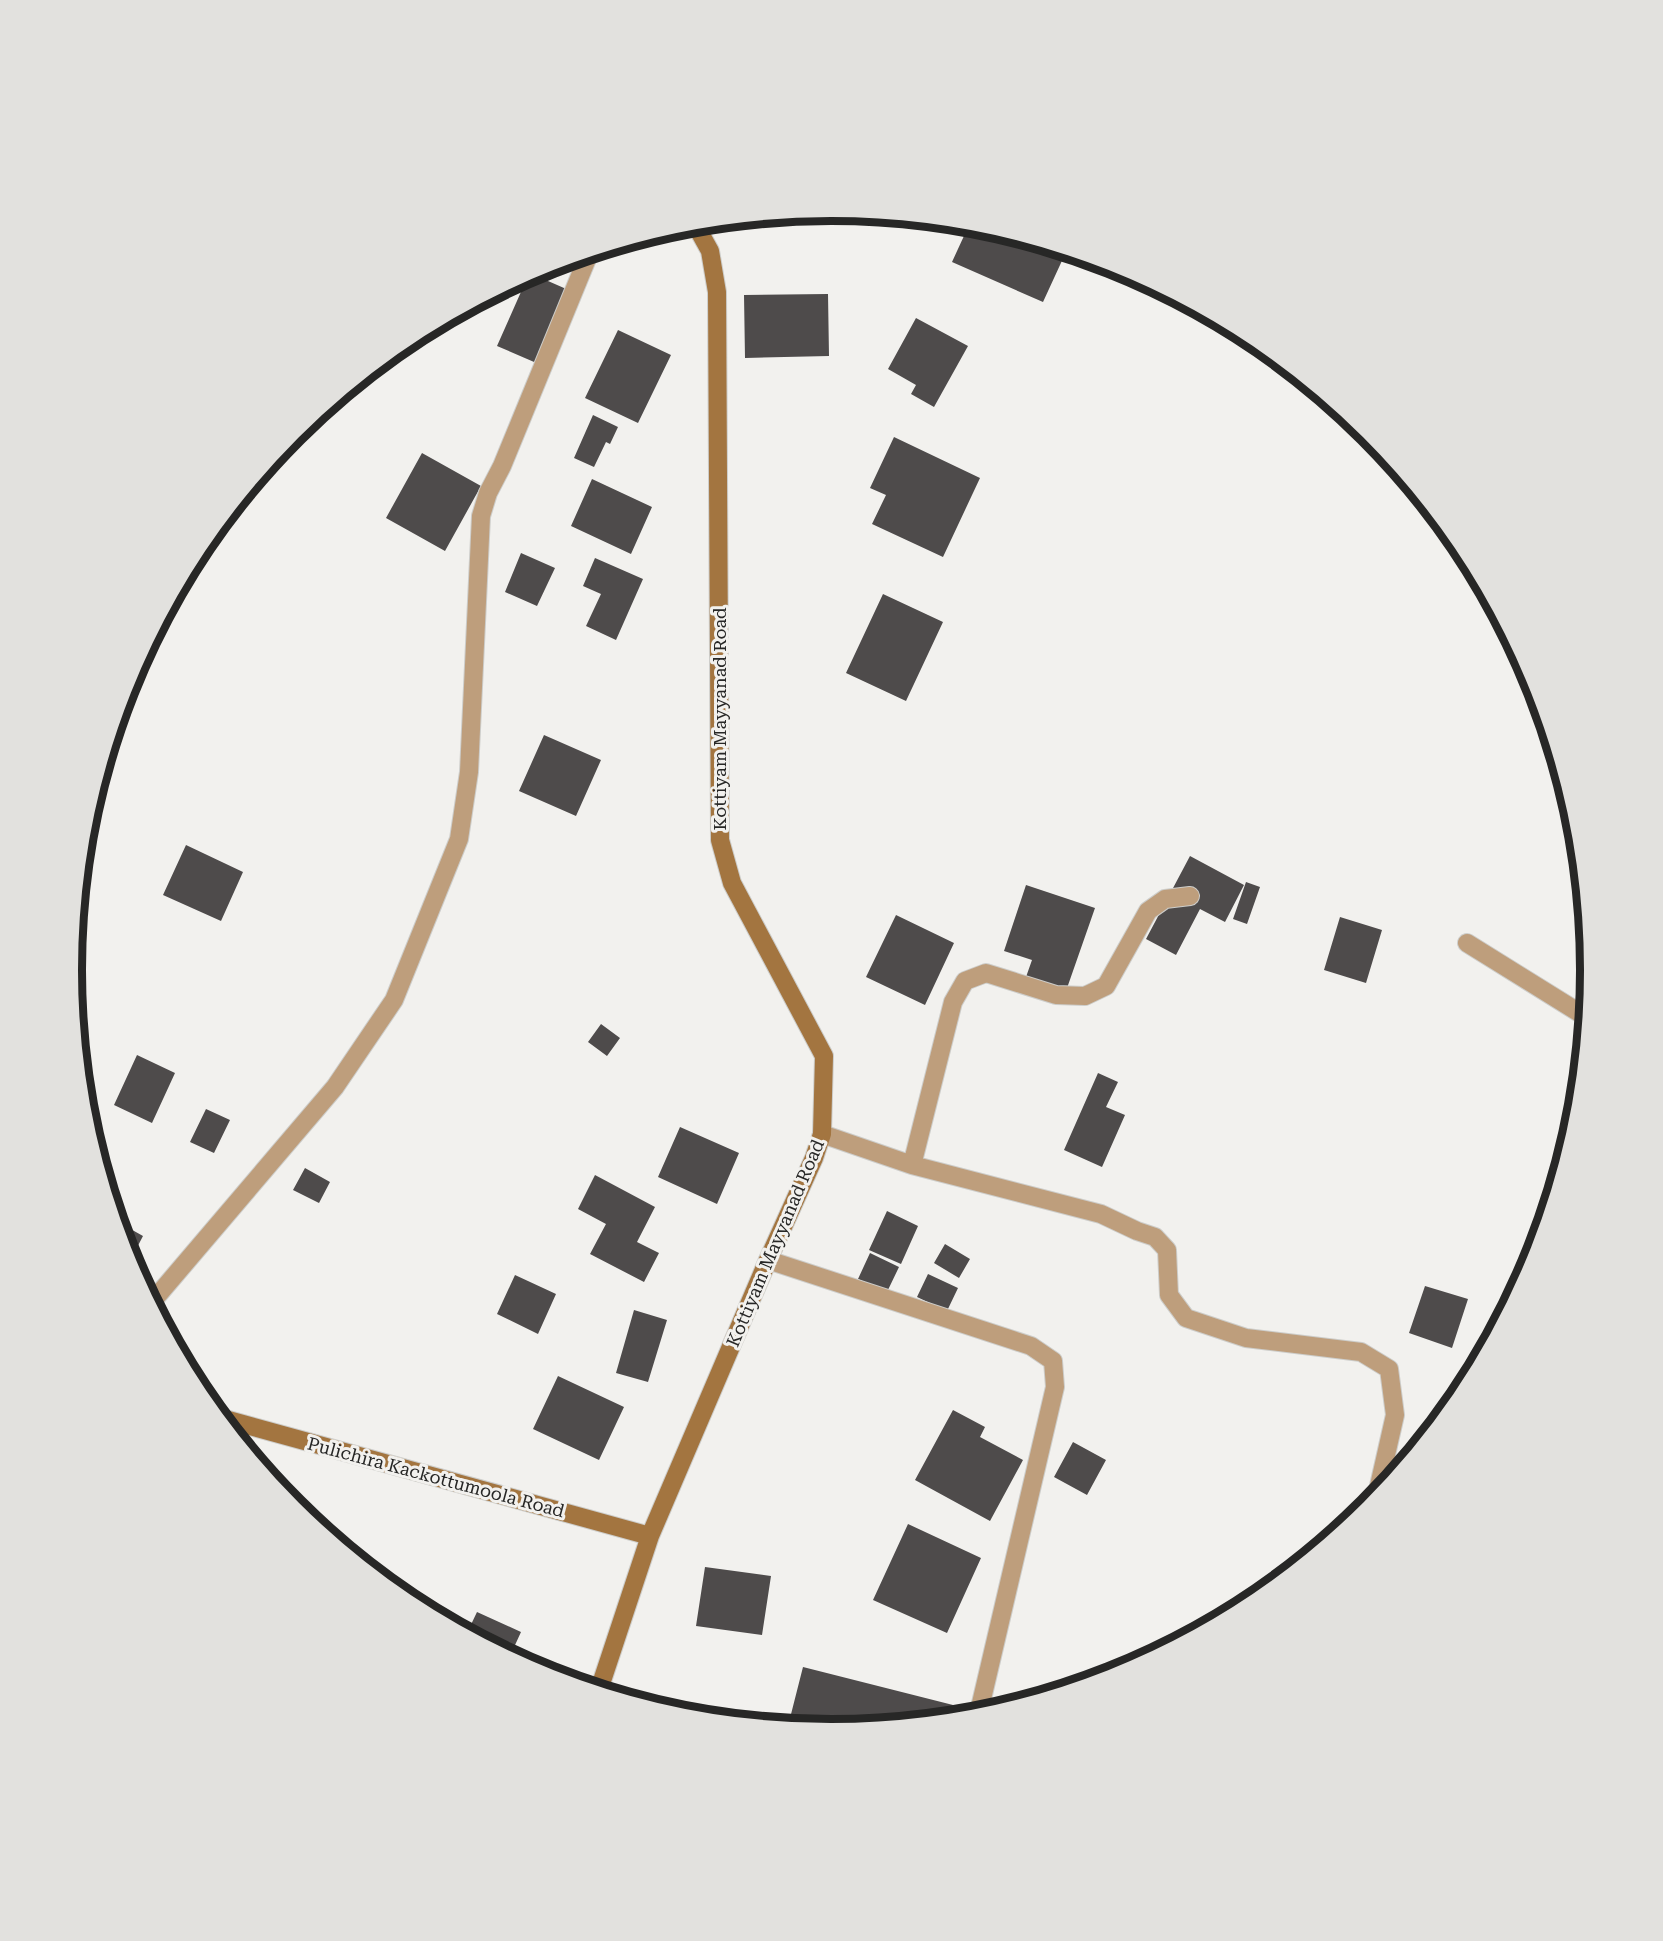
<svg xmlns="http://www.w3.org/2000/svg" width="1663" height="1941" font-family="'Roboto Serif',serif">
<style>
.building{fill:#4e4b4b}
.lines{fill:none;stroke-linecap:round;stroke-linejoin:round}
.street-casing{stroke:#cdcdca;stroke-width:20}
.secondary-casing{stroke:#cdcdca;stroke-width:20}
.street{stroke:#be9e7c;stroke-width:18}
.secondary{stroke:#a37540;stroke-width:18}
.labels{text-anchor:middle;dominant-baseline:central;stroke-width:6;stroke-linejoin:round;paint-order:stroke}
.street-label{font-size:18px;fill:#272726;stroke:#f2f1ee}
.rim{fill:none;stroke:#272726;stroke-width:8}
</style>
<rect width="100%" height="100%" fill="#f2f1ee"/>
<!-- building -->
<path class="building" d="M969 225 980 226 1066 252 1043 302 952 262Z
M532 274 580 295 548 368 497 346 528 276Z
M828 294 829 356 745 358 744 295Z
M916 318 968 346 934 407 911 394 916 385 888 369Z
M618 330 671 355 638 423 585 398Z
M593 415 618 427 610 444 606 442 594 467 574 458Z
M894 437 980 478 943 557 872 524 886 495 870 488Z
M422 453 481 486 445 551 386 518Z
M592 479 652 507 631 554 571 526Z
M521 553 555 568 537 606 505 592Z
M595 558 643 579 616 640 586 626 601 594 583 586Z
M883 594 943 622 906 701 846 673Z
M544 735 601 760 576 816 519 791Z
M186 845 243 872 221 921 163 895Z
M1190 856 1244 885 1225 922 1200 909 1176 955 1146 939Z
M1246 882 1260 887 1247 924 1233 919Z
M1026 885 1095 908 1066 991 1026 977 1032 960 1004 951Z
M896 915 954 943 925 1005 866 977Z
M1340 917 1382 930 1366 983 1324 970Z
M601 1024 620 1038 607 1056 588 1042Z
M137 1055 175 1073 152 1123 114 1105Z
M1098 1073 1118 1082 1106 1107 1125 1115 1102 1167 1064 1150Z
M206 1109 230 1120 214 1153 190 1142Z
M680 1127 739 1153 717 1204 658 1177Z
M305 1168 330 1182 319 1203 293 1190Z
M595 1175 655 1207 637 1242 659 1253 644 1282 590 1254 606 1224 578 1209Z
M887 1211 918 1226 901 1264 869 1250Z
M118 1222 143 1236 130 1261 124 1241Z
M945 1244 970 1259 959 1278 934 1263Z
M870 1253 899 1267 887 1292 858 1279Z
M928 1274 958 1288 947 1311 917 1297Z
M515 1275 556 1294 538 1334 497 1314Z
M1425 1286 1468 1299 1452 1348 1409 1333Z
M634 1310 667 1320 648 1382 616 1373Z
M558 1376 624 1407 599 1460 533 1429Z
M953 1410 985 1427 980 1437 1023 1460 990 1521 915 1480Z
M1073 1442 1106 1460 1087 1495 1054 1477Z
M908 1524 981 1558 947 1633 873 1600Z
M705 1567 771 1576 762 1635 696 1626Z
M477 1612 521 1632 510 1656 467 1633Z
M803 1667 953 1705 950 1718 831 1730 788 1726Z"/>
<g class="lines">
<defs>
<path id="street" d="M1467 943 1586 1017
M822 1134 912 1165 1101 1214 1137 1231 1155 1237 1167 1250 1169 1295 1186 1318 1246 1338 1361 1352 1389 1369 1395 1415 1376 1499
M912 1165 953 1002 965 981 986 973 1056 995 1085 996 1106 986 1148 911 1165 899 1190 896
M768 1260 1031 1346 1053 1361 1055 1387 978 1716
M152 1302 335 1087 394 1000 459 839 469 772 481 516 488 493 502 466 589 254"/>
<path id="secondary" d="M221 1418 650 1536
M599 1690 650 1536 768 1260 814 1158 822 1134 824 1056 732 883 720 840 717 292 710 251 695 224"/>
</defs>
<!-- street casing -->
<use href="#street" class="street-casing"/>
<!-- secondary casing -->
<use href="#secondary" class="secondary-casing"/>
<!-- street -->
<use href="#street" class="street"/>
<!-- secondary -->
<use href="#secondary" class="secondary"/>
</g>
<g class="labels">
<!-- street labels -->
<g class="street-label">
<text transform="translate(719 719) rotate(-90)">Kottiyam Mayyanad Road</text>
<text transform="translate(775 1243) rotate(-67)">Kottiyam Mayyanad Road</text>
<text transform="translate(436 1477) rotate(15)">Pulichira Kackottumoola Road</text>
</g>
</g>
<!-- crop -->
<path d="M0 0H1663V1941H0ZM82 970a749 749 0 1 1 1498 0a749 749 0 1 1-1498 0Z" fill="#e2e1de" fill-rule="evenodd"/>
<path class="rim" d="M82 970a749 749 0 1 1 1498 0a749 749 0 1 1-1498 0Z"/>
</svg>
